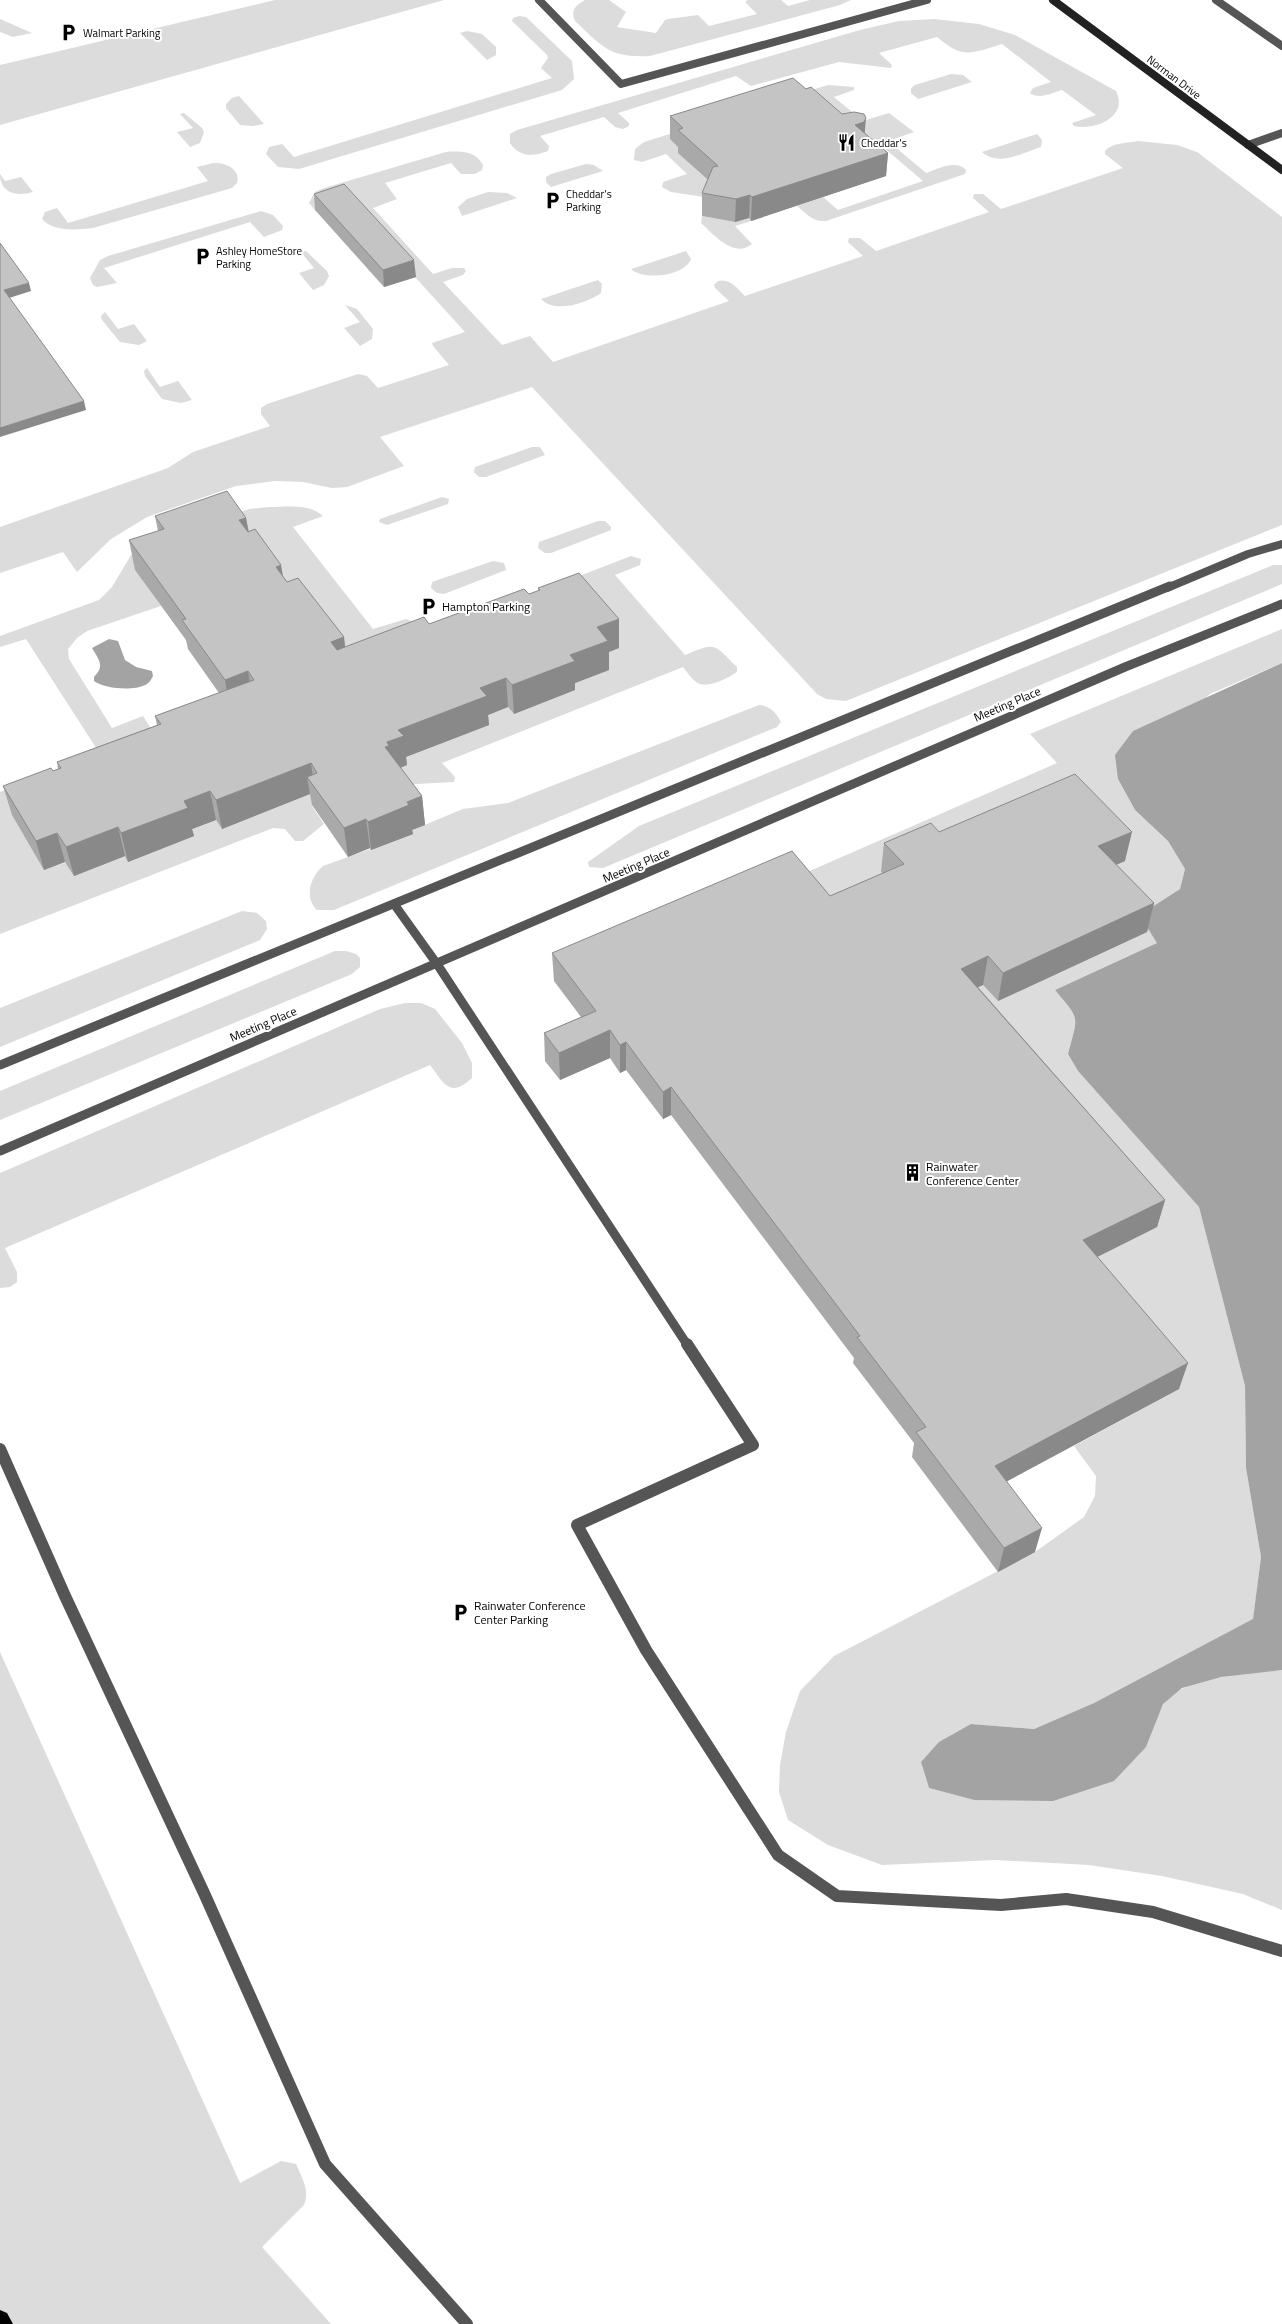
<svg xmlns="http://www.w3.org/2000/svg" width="1282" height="2324" font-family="'Titillium Web',sans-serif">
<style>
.green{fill:#dcdcdc}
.water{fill:#a3a3a3}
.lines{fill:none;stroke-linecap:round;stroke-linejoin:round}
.highway-casing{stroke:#dbdbdb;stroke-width:1}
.lane-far2{stroke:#555;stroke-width:8}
.lane-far1{stroke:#555;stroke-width:9}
.lane{stroke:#555;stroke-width:12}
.street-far1{stroke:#555;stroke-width:8}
.street{stroke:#555;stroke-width:9}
.secondary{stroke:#222;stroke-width:8}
.highway{fill:#000;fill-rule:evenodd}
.wall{fill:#a9a9a9}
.shaded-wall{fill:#898989}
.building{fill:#c4c4c4;stroke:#898989}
.labels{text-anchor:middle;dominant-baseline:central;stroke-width:4;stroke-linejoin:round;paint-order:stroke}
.far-poi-label{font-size:11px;fill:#000;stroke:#fff;text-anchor:start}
.far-street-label{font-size:11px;fill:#000;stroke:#fff}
.poi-label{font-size:12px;fill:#000;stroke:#fff;text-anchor:start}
.street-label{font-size:12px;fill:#000;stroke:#fff}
</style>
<rect width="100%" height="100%" fill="#fff"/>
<!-- green -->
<path class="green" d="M275 0H444L0 125V65Z
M585 0H609L626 12 617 27 656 33 665 20 668 19 698 15 709 26 757 14 746 3V1L748 0H781L788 6 810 0H851L840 5 650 56C609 58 603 47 575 21 570 10 576 5 585 0Z
M519 16 526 17 572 61 574 79 562 90 299 169 278 167 266 154 269 147 282 144 294 157 552 78 541 68 548 58 547 55 512 21 513 18Z
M0 19 32 33 13 37 0 32Z
M934 19 979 24 1015 35 1116 91C1129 117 1095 131 1074 126L1072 123 1096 115 1062 90C1052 93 1039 100 1030 93L1033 88 1051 82 1002 44C971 53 964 60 937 37L879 53 892 65 891 68 839 62 751 86 736 76 618 113 629 123V126L623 129 615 127 604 117 540 136 549 146 548 151C533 157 519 157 510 143V134L517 130 860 30 899 21Z
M467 31 482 34 496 47V55L487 60 460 33Z
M951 74 963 75 972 82 918 99 911 93V88L915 85Z
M828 85 854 87V90L834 97 863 121 889 113 914 132 888 141 926 173C938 169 956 159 966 170L965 174 826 221C812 222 807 214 797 206L823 197 838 210 923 181 876 141 862 145 679 153 717 189 710 198 671 192 662 187 663 182 687 174 666 154 642 162 634 160 635 149 644 142Z
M239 96 264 124 253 126 240 125 226 108V104L232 98Z
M184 113 202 128 204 132 200 143 190 147 177 132 193 128 180 114Z
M1037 134 1042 140 1041 147C1022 153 999 167 982 152Z
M1138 141 1177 145 1197 152 1282 217V525L846 701 826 699 817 694 532 387 380 437 404 466 347 487 332 488 303 482 275 481 236 486 147 517 111 539 77 572 63 552 0 573V527L168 468 193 452 270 426 261 414V408L267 404 358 374 367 376 378 388 449 365 433 346 432 343 465 332 346 201 315 210 309 203 315 192 324 188 446 152C460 151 476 151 483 165L482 170 475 174H461L451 163 385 183 397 199 373 208 433 274 452 268H464L466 271 463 275 443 282 502 345 530 336 553 362 729 301 715 288 714 285 718 281C730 278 737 288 745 296L863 256 848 242 849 238H860L876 251 989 212 973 198 974 194H983L1001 209 1123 168 1105 154V151C1112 143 1127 143 1138 141Z
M213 163C225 162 241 169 237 183L232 188 93 228C77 230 53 232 42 219L45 212 57 208 68 223 208 181 197 167Z
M586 164 594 165 603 171 551 187 546 182V177L551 174Z
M0 174 5 181 21 177 33 192C17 197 0 193 0 174Z
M488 192 507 193 517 198 462 216 458 207 467 199Z
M261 211 273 215 283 226 282 230 264 237 250 222 104 268 117 283 97 287 93 285 90 278 100 260 108 256Z
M702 216 735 222 749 218 751 221 735 226 752 244C734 259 713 234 701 223Z
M306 251 327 271 329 276 324 285 313 290 299 273 314 268 301 252Z
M686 251 691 259C685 276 644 281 631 269Z
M598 280 602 284 601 293C587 303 555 314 541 299Z
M345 305 357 309 373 329 372 339 360 346 344 328 360 322Z
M105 312 118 329 134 324 147 341 139 345 120 342 102 320 101 316Z
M147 368 160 387 178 381 192 400 181 403 162 399 145 376 144 371Z
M532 447H540L545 455 486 477H479L474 472 475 467Z
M442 497 449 499 448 504 387 525 379 522 380 519Z
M269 507C287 507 309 503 323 516L293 527 373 629 406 619 422 625 455 624 631 556 641 559 640 565 615 575 685 655C716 642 713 643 737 667V672C728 678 707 690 696 682 691 678 687 672 683 667L442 763 455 777 454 782 416 784 398 789 388 776 402 759 488 725 482 717 508 707 514 714 575 690 571 685 598 657 619 648 340 679 136 570 161 606 87 631 77 638 68 649 69 659 112 728 143 716 162 745 44 870C100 849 160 842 216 820L222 829 315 792 312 806 324 824 303 841H295L285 829 273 828 0 934V792L100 754 26 639 0 647V636L99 600 112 587 131 555 140 548 249 509Z
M598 521H605L611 527V530L551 553H545L538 548 539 542Z
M493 561 504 563 506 570 444 594 437 593 431 588 432 582Z
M1273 565H1282V584L603 868 589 867 588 862 639 826Z
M1282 629V663L1210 694 1118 779 1135 810 1168 841 1185 869 1180 889 1152 907 1157 943 1055 990C1081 1021 1078 1015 1068 1054L1078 1071 1199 1207 1245 1386 1246 1468 1261 1557 1253 1620 1094 1703 1034 1729 971 1724 921 1762 929 1788 974 1800 1146 1747C1151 1734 1155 1716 1163 1704 1184 1675 1249 1674 1282 1670V1910L1243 1894 1162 1876 1089 1865 995 1860 882 1865 828 1845 788 1820 779 1792 780 1765 786 1732 800 1691 834 1656 1035 1552 1084 1517 1095 1496 1096 1476 1074 1446 1179 1389 1077 1267 1157 1226 957 997 983 985 998 1001 1147 931 900 893 828 925 789 880 1057 763 1030 734Z
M759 705C770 706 775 711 781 722L777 727 334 910H317C304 898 310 877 323 866L412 834 410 831 463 809 508 803Z
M242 911 257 913 266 921 267 929 260 940 0 1047V1008Z
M335 951H346L356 954 360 958V967L352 974 0 1120V1091Z
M405 1003H421L435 1009 462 1043 472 1063V1078C449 1099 444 1083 430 1065L5 1248 17 1272V1282L10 1287 0 1288V1173L380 1009Z
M0 1652 240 2183 281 2161 296 2164C302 2178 310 2190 304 2205L262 2247 331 2324H0Z"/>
<!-- water -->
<path class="water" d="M109 639 118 641 125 660 136 667 152 671 153 676C151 679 150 683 145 685 133 691 105 689 94 681V677C105 666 99 660 92 648Z
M1282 663V1670L1221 1677 1182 1688 1163 1704 1146 1747 1114 1781 1053 1801 974 1800 929 1788 921 1762 939 1742 971 1724 1034 1729 1094 1703 1253 1619 1261 1557 1246 1468 1245 1386 1199 1207 1078 1071 1068 1054C1078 1015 1081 1021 1055 990L1157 943 1142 919 1152 907 1180 889 1185 869 1168 841 1135 810 1118 779 1115 755 1133 731Z"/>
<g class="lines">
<defs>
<path id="highway" d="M0 2310 7 2313 13 2324H0Z"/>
</defs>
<!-- highway casing -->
<use href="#highway" class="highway-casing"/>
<!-- lane-far2 -->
<path class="lane-far2" d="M539 0 621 84 927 0
M1216 0 1282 46
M1248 145 1282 133"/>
<!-- lane-far1 -->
<path class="lane-far1" d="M394 904 437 964 688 1346"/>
<!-- lane -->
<path class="lane" d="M687 1344 753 1445 577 1525 646 1650 778 1855 837 1896 1001 1905 1066 1899 1153 1912 1282 1951
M0 1449 65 1596 204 1893 325 2164 467 2324"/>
<!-- street-far1 -->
<path class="street-far1" d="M1167 588 1248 554 1282 544"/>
<!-- street -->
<path class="street" d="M0 1065 1170 586
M0 1151 1125 667 1282 604"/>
<!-- secondary -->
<path class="secondary" d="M1053 0 1282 170"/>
<!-- highway -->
<use href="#highway" class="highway"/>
</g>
<!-- wall -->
<path class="wall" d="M806 89 865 134 888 153 886 176 751 221 749 218 735 222 702 216V193L708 180 678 153V147L670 139V116Z
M314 194 416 277 384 287 315 210Z
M155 516 246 518 249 532 287 582 344 637 345 647 429 624 529 594 538 591V588L619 648 609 652V670L575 683V690L514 714 508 707 488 715 489 725 406 757 407 765 400 768 422 796 425 825 412 830 413 834 371 850 370 848 348 857 312 805 310 794 222 829 216 820 192 829 194 836 128 862 125 856 74 876 65 862 44 870 12 815 3 786 58 769 57 762 157 725 155 716 219 693 188 649 186 640 135 570 129 540 158 531Z
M939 832 1125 861 1116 865 1154 903 1147 932 998 1001 983 985 978 987 1165 1200 1157 1227 1097 1257 1179 1389 1006 1481 1035 1552 998 1572 912 1457 914 1443 853 1363 854 1358 671 1115 663 1119 626 1070 620 1073 610 1058 560 1080 545 1061 544 1033 581 1017 554 981 552 953 830 896 883 873 881 872 884 843Z"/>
<!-- shaded-wall -->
<path class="shaded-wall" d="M866 118 864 141 855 125Z
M888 153 886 176 751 221 752 197Z
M750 195 749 218 735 222 736 199Z
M414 260 416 277 384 287 383 270Z
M29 283 31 291 6 299 4 290Z
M84 401 86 410 0 437V428Z
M246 518 251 547 239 520Z
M281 565 286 594 276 567Z
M619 619V648L609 652V670L575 683V690L514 714 512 685 570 655 597 627Z
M344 637 347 667 331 642Z
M248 671 253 701 230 709 225 680Z
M506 678 508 707 488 715 489 725 406 757 407 765 392 771 385 747 387 742 398 730 480 688Z
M311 763 314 786 307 777 310 794 222 829 216 800Z
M210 791 216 820 192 829 194 836 128 862 121 833 184 801Z
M422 796 425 825 412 830 413 834 371 850 368 822 407 802Z
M366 819 370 848 348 857 344 828Z
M118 827 125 856 74 876 66 847Z
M1132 832 1125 861 1092 875 1098 846Z
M57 833 65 862 44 870 36 841Z
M1154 903 1147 932 998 1001 1003 973Z
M988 956 983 985 957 997 961 969Z
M610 1030V1058L560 1080 559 1053Z
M626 1042V1070L620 1073V1045Z
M671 1087V1115L663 1119V1092Z
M1165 1200 1157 1227 1077 1267 1083 1240Z
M1188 1363 1179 1389 989 1491 995 1466Z
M1042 1528 1035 1552 998 1572 1004 1548Z"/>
<!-- building -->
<path class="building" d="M793 78 806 89 811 87 842 114 854 112 864 114 866 118 864 122 855 125 888 153 752 197 750 195 736 199 702 193 713 167 718 166 678 130 683 128 670 116Z
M344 184 414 260 383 270 314 194Z
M0 243 29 283 4 290 84 401 0 428Z
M227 491 246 518 239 520 248 532 255 529 281 565 276 567 287 582 298 578 344 637 331 642 337 650 424 617 429 624 524 589 529 594 540 590 538 588 579 573 619 619 597 627 608 641 570 655 575 661 512 685 506 678 480 688 487 696 398 730 404 736 387 742 389 746 385 747 422 796 407 802 409 805 368 822 366 819 344 828 307 777 317 773 311 763 216 800 210 791 184 801 188 808 121 833 118 827 66 847 57 833 36 841 3 786 51 768 53 771 61 768 57 762 161 724 155 716 254 680 248 671 225 680 182 620 186 619 129 540 164 529 155 516Z
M1075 774 1132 832 1098 846 1154 903 1003 973 988 956 961 969 1165 1200 1083 1240 1188 1363 995 1466 1042 1528 1004 1548 916 1432 926 1427 857 1337 860 1336 671 1087 663 1092 626 1042 620 1045 610 1030 559 1053 544 1033 596 1011 552 953 792 851 830 896 904 864 884 843 931 823 939 832Z"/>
<!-- icons -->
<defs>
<symbol id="parking-bare" viewBox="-9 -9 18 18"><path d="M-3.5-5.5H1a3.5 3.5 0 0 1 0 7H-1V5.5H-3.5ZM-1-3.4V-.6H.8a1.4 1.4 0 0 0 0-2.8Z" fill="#000" stroke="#fff" stroke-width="2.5" paint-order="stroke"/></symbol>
<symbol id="restaurant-bare" viewBox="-9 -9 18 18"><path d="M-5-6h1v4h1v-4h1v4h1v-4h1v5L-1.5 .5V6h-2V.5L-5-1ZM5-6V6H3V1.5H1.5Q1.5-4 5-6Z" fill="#000" stroke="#fff" stroke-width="2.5" paint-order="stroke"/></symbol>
<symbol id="building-bare" viewBox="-9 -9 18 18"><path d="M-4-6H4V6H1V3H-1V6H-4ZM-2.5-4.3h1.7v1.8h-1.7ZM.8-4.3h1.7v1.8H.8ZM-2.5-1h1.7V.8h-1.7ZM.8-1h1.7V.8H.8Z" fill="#000" stroke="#fff" stroke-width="2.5" paint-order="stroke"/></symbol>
</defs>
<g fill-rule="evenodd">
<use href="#parking-bare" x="56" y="20" width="25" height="25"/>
<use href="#restaurant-bare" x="834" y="130" width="25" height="25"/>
<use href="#parking-bare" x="540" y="188" width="25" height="25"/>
<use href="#parking-bare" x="190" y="244" width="25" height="25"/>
<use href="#parking-bare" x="416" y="594" width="25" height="25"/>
<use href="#building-bare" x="900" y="1160" width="25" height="25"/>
<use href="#parking-bare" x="448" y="1600" width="25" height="25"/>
</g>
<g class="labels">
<!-- far-poi labels -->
<g class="far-poi-label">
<text x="83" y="33">Walmart Parking</text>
<text x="861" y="143">Cheddar's</text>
<text x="566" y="194">Cheddar's<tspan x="566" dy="13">Parking</tspan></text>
<text x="216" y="251">Ashley HomeStore<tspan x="216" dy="13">Parking</tspan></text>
</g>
<!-- far-street labels -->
<g class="far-street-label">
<text transform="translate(1174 77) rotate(37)">Norman Drive</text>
</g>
<!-- poi labels -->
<g class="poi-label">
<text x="442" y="606">Hampton Parking</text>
<text x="926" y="1166">Rainwater<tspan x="926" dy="14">Conference Center</tspan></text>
<text x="474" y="1605">Rainwater Conference<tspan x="474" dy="14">Center Parking</tspan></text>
</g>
<!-- street labels -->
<g class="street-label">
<text transform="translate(1007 704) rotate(-23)">Meeting Place</text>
<text transform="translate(636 865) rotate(-23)">Meeting Place</text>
<text transform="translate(263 1024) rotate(-23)">Meeting Place</text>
</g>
</g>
</svg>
